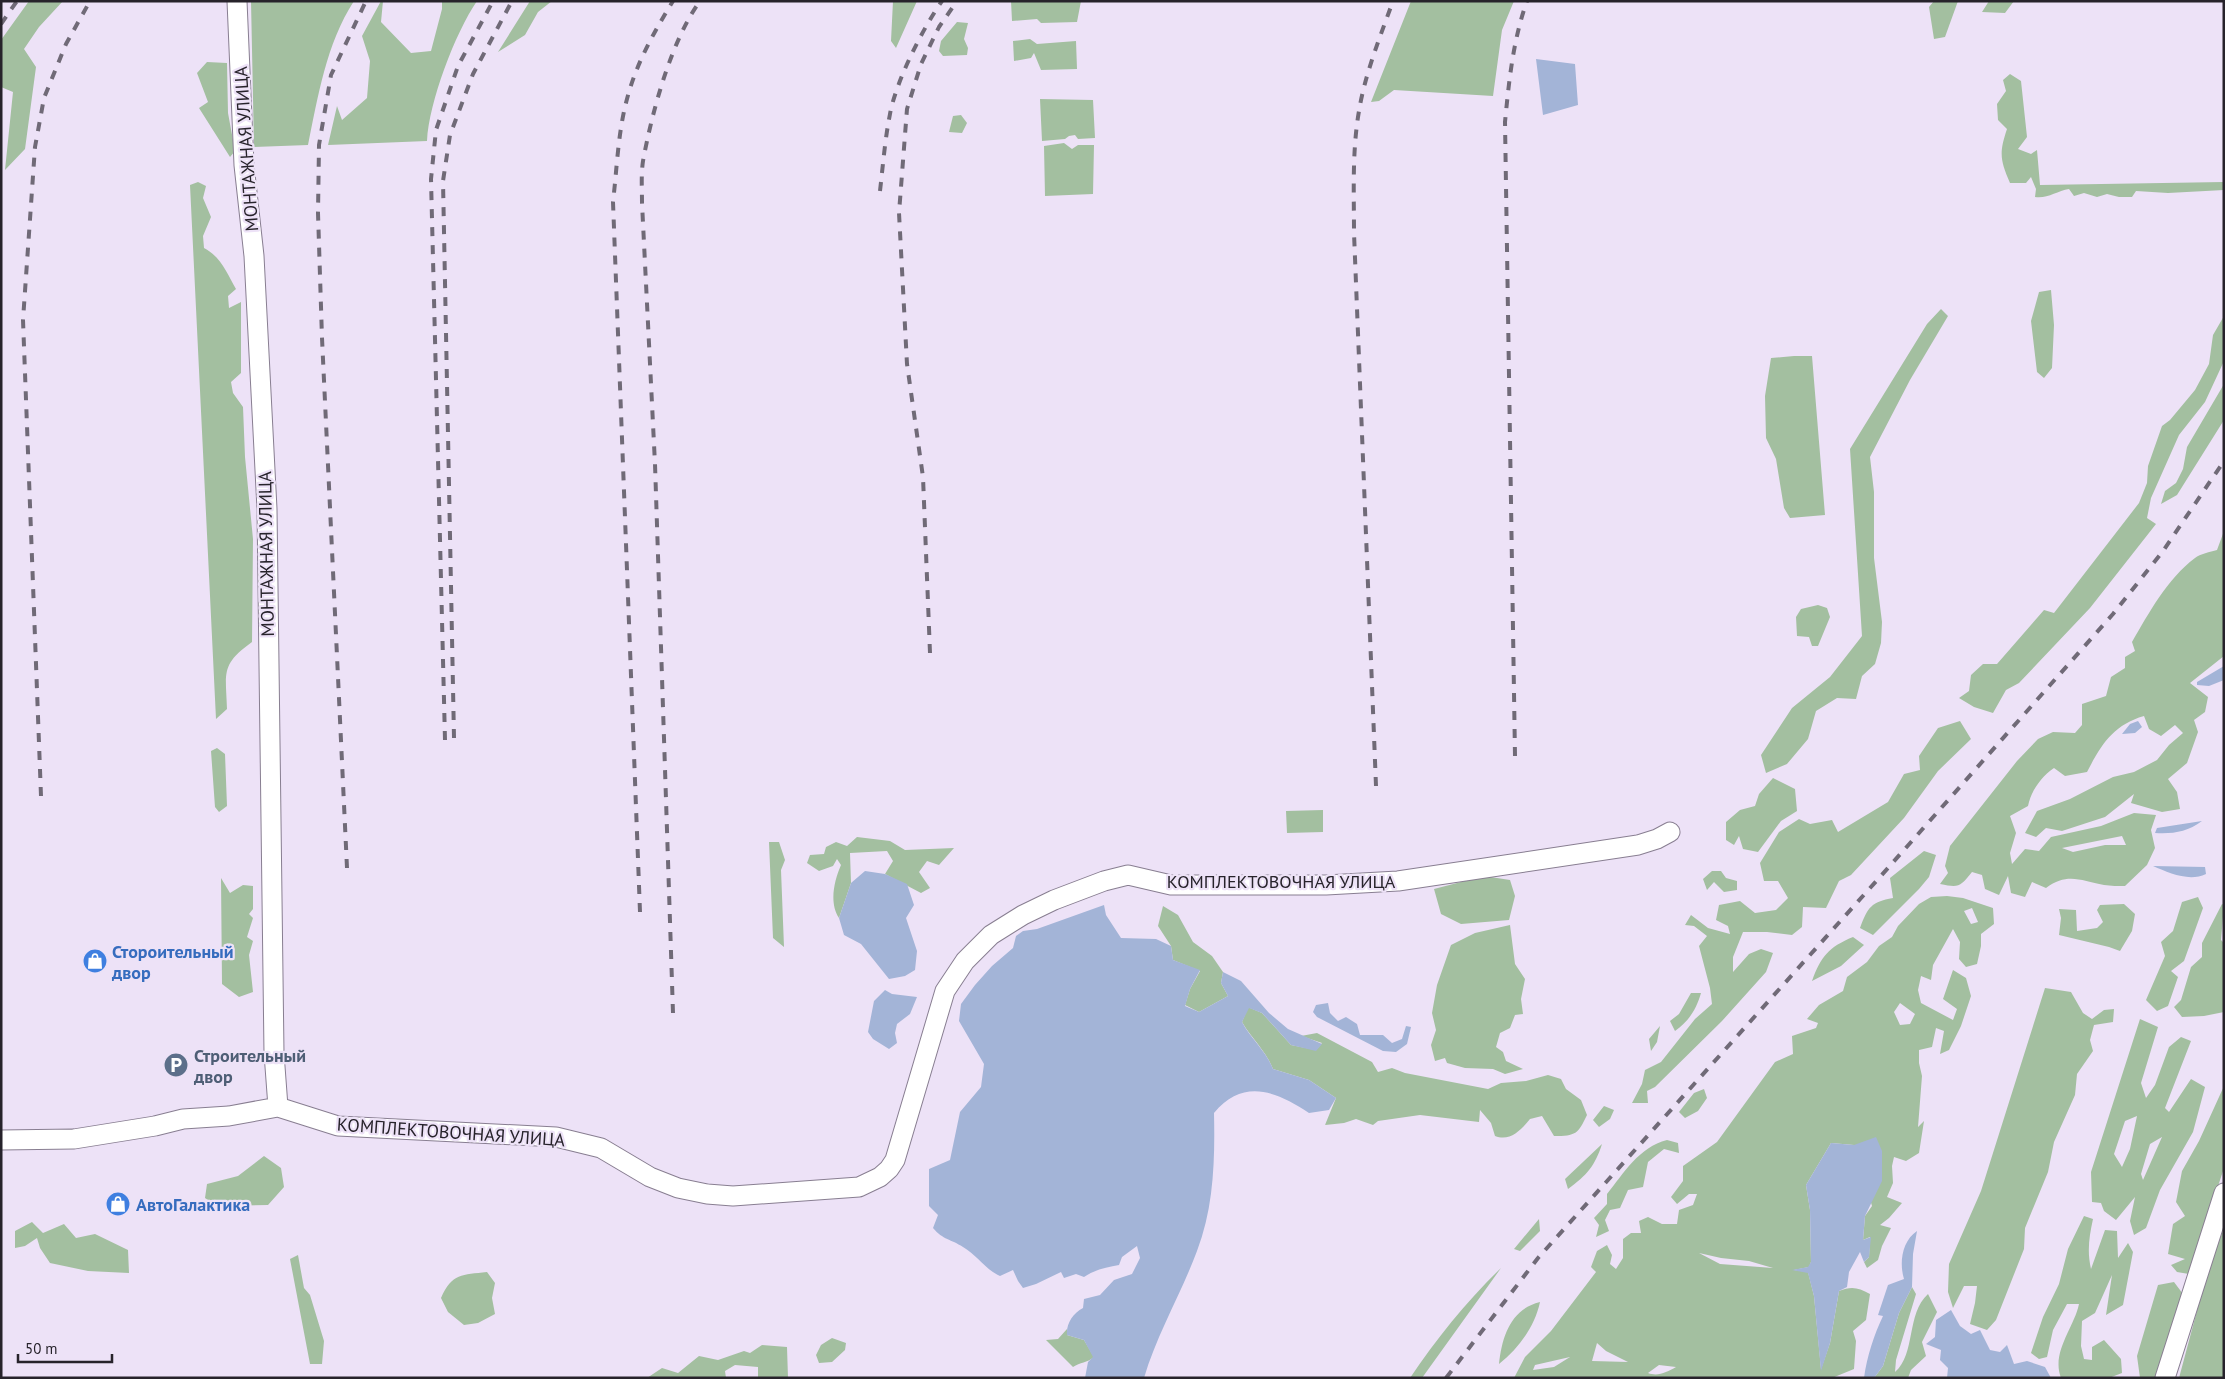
<svg xmlns="http://www.w3.org/2000/svg" width="2225" height="1379" font-family="'PT Sans',sans-serif">
<style>
.forest{fill:#a3bfa0;fill-rule:evenodd}
.water{fill:#a3b4d7}
.lines{fill:none;stroke-linecap:round;stroke-linejoin:round}
.minor-casing{stroke:#887e91;stroke-width:21}
.minor{stroke:#fff;stroke-width:19}
.rail{stroke:#706a77;stroke-width:4;stroke-dasharray:9 9;stroke-linecap:butt}
.labels{text-anchor:middle;dominant-baseline:central;stroke-width:4.5;stroke-linejoin:round;paint-order:stroke}
.street-label{font-size:18px;fill:#27232b;stroke:#ede2f7}
.shop-label{font-size:18px;font-weight:bold;fill:#366cbe;stroke:#ede2f7;text-anchor:start}
.service-label{font-size:18px;font-weight:bold;fill:#4e5e75;stroke:#ede2f7;text-anchor:start}
</style>
<rect width="100%" height="100%" fill="#ede2f7"/>
<!-- forest -->
<path class="forest" d="M29 1H63L39 27 24 49 36 67 25 149 5 170 13 92 1 87V40Z
M251 1H354C326 44 318 97 308 145L254 147Z
M381 1H383L381 22 411 53 431 51 442 9V1H477C455 33 429 102 427 141L328 145 337 106 342 120 367 98 370 61 362 36Z
M530 1H552L538 12 525 35 498 52Z
M893 1H917L896 48 891 41Z
M1011 1H1081L1077 22 1041 23 1037 19 1012 21Z
M1411 1H1514L1502 30 1493 96 1394 90 1379 101 1371 102Z
M1934 1H1958L1945 37 1934 39 1929 7Z
M1989 1H2014L2005 13 1982 12Z
M957 22 968 23 964 39 968 48 967 55 943 56 939 51 941 41Z
M1030 39 1037 44 1076 41 1077 69 1041 70 1034 53 1031 58 1014 61 1013 41Z
M207 62 227 63 228 113 235 151 230 157 199 108 208 102 197 73Z
M2010 74 2021 81 2027 137 2018 149 2031 154 2037 150 2040 185 2224 182V190L2168 193 2136 191 2132 197H2119L2107 194 2097 197 2084 193 2074 196 2069 189C2057 191 2047 199 2035 197L2036 189 2031 177 2026 183H2010C2000 160 1999 153 2007 129L1998 120 1997 104 2006 91 2003 80Z
M1040 99 1093 100 1095 138 1078 139 1075 135 1069 136 1065 139 1042 141Z
M961 115 967 123 962 133 949 132 953 116Z
M1064 143 1072 149 1078 145H1094L1093 194 1045 196 1044 146Z
M198 182 206 186 203 198 211 217 203 236 204 248C221 257 227 273 236 289L228 296 229 308 241 302V373L231 382 233 393 243 407 245 457 253 539 252 642C220 665 226 673 227 709L216 719 190 185Z
M2051 290 2054 325 2052 368 2044 378 2037 372 2031 321 2039 292Z
M1941 309 1948 316 1910 380 1870 457 1874 492V558L1882 622 1881 643 1875 664 1862 676 1856 699 1837 698 1816 711 1808 739 1787 764 1766 773 1761 755 1792 708 1830 677 1862 636 1850 449 1927 324Z
M2224 316V361L2205 402 2179 435 2151 498 2147 518 2156 524 2090 608 2019 683 2006 690 1993 713 1974 707 1959 698 1969 691 1971 675 1983 664H1997L2044 610 2054 613 2139 503 2147 483 2148 466 2162 426 2170 420 2195 390 2209 364 2213 335Z
M1794 356H1812L1825 515 1790 518 1784 508 1776 459 1766 438 1765 396 1771 358Z
M2224 384V420L2177 495 2161 504 2165 491 2176 483 2183 469 2187 447Z
M2224 531V656L2190 683 2208 697 2205 712 2194 720 2198 732 2187 763 2168 779 2177 792 2180 809 2162 812 2131 803 2134 794 2105 817 2062 831 2046 828 2036 837 2025 833 2037 811 2070 799 2113 777 2134 772 2157 760 2169 745 2183 733 2175 725 2161 736 2149 729 2144 716C2113 725 2101 745 2087 772L2065 776 2054 768C2041 777 2031 791 2028 806L2010 816 2016 833 2010 853 2012 864 2025 849 2039 851 2051 837 2101 826 2134 813 2156 815 2151 830 2155 848 2147 865 2125 886C2118 886 2111 886 2104 885 2081 881 2068 872 2046 888L2032 882 2025 897 2011 893 2008 876 1999 895 1985 889 1982 875 1972 872C1960 887 1959 888 1940 884L1948 873 1945 866 1950 846 2017 761 2038 739 2053 732 2075 733 2082 725V704L2106 696 2111 677 2125 668V657L2135 651 2132 642C2149 613 2167 579 2195 558 2200 554 2210 552 2217 550ZM2122 836 2126 845H2105L2073 852 2062 848Z
M1818 605 1827 608 1830 617 1818 646H1812L1809 637 1797 636 1796 617 1801 609Z
M1960 721 1971 739 1938 771 1904 818 1851 875 1839 881 1826 908 1803 907 1802 927 1792 935 1767 932H1743L1733 957V972L1749 954 1761 949 1773 953 1766 972 1722 1021 1655 1087 1647 1091 1648 1103H1632L1642 1084 1645 1070 1661 1062 1695 1019 1712 1004 1710 988 1699 946 1707 936 1694 926 1685 925 1691 915 1708 928 1730 934 1728 926 1716 920 1719 905 1740 901 1755 913 1776 910 1788 898 1778 881H1764L1760 863 1779 832 1799 819 1810 824 1832 820 1838 832 1888 802 1904 774 1920 770 1919 756 1938 728Z
M217 748 225 754 227 806 219 812 215 807 211 751Z
M1773 778 1795 789 1797 811 1781 821 1758 852 1743 849 1739 836 1734 845 1726 840V822L1740 810 1755 806 1759 794Z
M1323 810V832L1287 833 1286 811Z
M857 837 890 841 905 850 954 848 939 865 927 861 919 872 930 888 921 893 885 874 893 861 887 851 850 853 851 883 839 918C829 903 834 881 841 865L837 859 833 866 819 871 807 863 810 855 824 854 826 847 836 842 847 846Z
M769 842H779L785 860 781 870 784 947 773 938Z
M1924 851 1936 855 1929 877 1919 889 1873 935 1860 928C1868 907 1871 902 1893 898L1890 878Z
M1712 871H1721L1726 878 1737 881V890L1724 892 1714 882 1707 890 1703 879Z
M1484 876 1510 880 1515 896 1509 920 1461 924 1441 914 1434 889Z
M221 878 230 893 243 885 253 886V909L249 914 253 918 247 937 253 941 249 955 253 992 239 997 222 984Z
M1947 896 1963 898 1993 908 1994 924 1981 934V946L1977 964 1966 967 1959 959 1960 942 1953 929 1933 965 1931 980 1921 976 1918 990 1921 1003 1953 1020 1957 1009 1943 999 1953 970 1966 978 1971 996 1961 1026 1949 1050 1940 1054 1944 1031 1936 1028 1932 1047 1919 1050V1063L1922 1076 1918 1127 1924 1121 1919 1153 1906 1161 1894 1157 1892 1166 1893 1183 1887 1197 1902 1203 1889 1218 1880 1225 1891 1228 1882 1246 1878 1260 1867 1268 1864 1262 1869 1257 1870 1237 1863 1240 1865 1216 1872 1206 1854 1145 1831 1143 1806 1185 1810 1210 1811 1262 1809 1267 1794 1270 1808 1272 1814 1296 1821 1369 1830 1343 1839 1291C1851 1286 1858 1287 1870 1294L1866 1320 1853 1331 1856 1341 1854 1369 1832 1378H1514L1525 1357 1551 1331 1596 1272 1591 1267 1597 1251 1607 1245 1612 1255 1610 1264 1616 1269 1623 1258V1239L1631 1233H1641L1639 1221 1648 1217 1662 1224H1677L1679 1210 1693 1205 1697 1194H1689L1677 1204 1671 1197 1683 1181V1166L1717 1142 1775 1062 1793 1054 1792 1036 1816 1028 1818 1023 1807 1019 1819 1005 1843 991 1847 977 1867 962 1879 946 1892 937 1898 926 1919 904 1931 897ZM1972 908 1978 922 1971 924 1964 911ZM1900 1003 1915 1014 1910 1024 1900 1025 1894 1012ZM1699 1253 1721 1258 1749 1261 1773 1268 1720 1264ZM1597 1343 1606 1351 1628 1362 1592 1361ZM1570 1357 1554 1367 1533 1370 1535 1365ZM1659 1365 1676 1367C1667 1372 1658 1377 1648 1373Z
M2198 897 2203 908 2184 961 2171 971 2178 977 2168 1006 2157 1011 2146 1000 2165 956 2161 942 2173 931 2182 902Z
M2124 904 2135 914 2132 931 2120 951 2109 947 2059 935 2061 918 2059 909 2076 910 2077 931 2097 928 2103 922 2097 910 2100 905Z
M2222 904 2224 905 2221 940 2224 943V1012L2204 1016 2182 1017 2174 1007 2181 1000 2191 967 2202 957V943Z
M1163 906 1178 915 1193 942 1212 956 1223 972 1221 983 1228 996 1199 1012 1185 1005 1190 989 1200 971 1173 960 1171 946 1158 926Z
M1510 925 1515 964 1525 979 1521 999 1523 1014 1515 1015 1510 1028 1500 1033 1496 1047 1503 1052 1506 1061 1523 1069 1505 1074 1493 1069 1465 1068 1447 1063 1445 1058 1435 1061 1431 1045 1436 1030 1432 1013 1437 985 1451 945 1475 933Z
M1853 937 1864 945 1841 966 1812 981C1821 956 1829 947 1853 937Z
M2045 988 2071 992 2083 1013 2092 1019 2104 1010 2114 1009 2113 1022 2094 1025 2090 1040 2093 1051 2077 1074 2075 1095 2054 1142 2048 1172 2025 1228 2024 1249 1996 1320 1987 1330 1970 1324 1975 1303 1977 1286H1964L1953 1308 1948 1292 1949 1264 1981 1191Z
M1691 993H1701C1696 1010 1689 1021 1675 1031L1670 1021 1679 1014Z
M1248 1007 1262 1013 1291 1045 1316 1050 1322 1043 1301 1036 1317 1033 1372 1062 1378 1072 1392 1068 1405 1073 1488 1089 1501 1083 1526 1081 1548 1075 1561 1079 1566 1089 1581 1100 1587 1115C1578 1134 1576 1136 1554 1136L1542 1116 1530 1119C1521 1130 1510 1142 1495 1136L1491 1123 1480 1110 1479 1122 1420 1115 1378 1121 1373 1125 1356 1119 1344 1123 1325 1125 1336 1098 1309 1080 1273 1069C1266 1051 1252 1039 1242 1022Z
M2140 1019 2158 1027 2141 1083 2146 1098 2155 1085 2169 1047 2181 1037 2191 1041 2165 1108 2169 1112 2191 1079 2205 1087 2193 1132 2160 1190 2146 1228 2134 1235 2130 1221 2135 1197 2116 1220 2104 1211 2101 1203 2092 1202 2091 1172ZM2137 1116 2130 1149 2122 1167 2114 1154 2125 1121ZM2162 1137 2143 1180 2141 1174 2150 1144Z
M1660 1026 1657 1042 1651 1051 1649 1039Z
M2224 1086V1168L2189 1274 2177 1272 2171 1265 2185 1259 2168 1254 2173 1224 2185 1216 2176 1202 2182 1171 2199 1141Z
M1704 1089 1707 1098 1698 1111 1685 1118 1679 1112 1694 1093Z
M1604 1106 1614 1110 1610 1119 1599 1127 1593 1120Z
M1667 1140 1678 1143 1679 1153 1664 1149 1648 1162 1643 1187 1628 1190 1620 1208 1610 1210 1605 1220 1609 1231 1596 1237 1599 1225 1594 1218 1607 1204V1194C1624 1173 1639 1147 1667 1140Z
M1602 1144C1595 1166 1587 1175 1568 1189L1565 1179Z
M264 1156 281 1168 284 1187 268 1205 217 1206 205 1198 207 1184 238 1176Z
M2084 1216 2093 1219C2089 1237 2087 1252 2091 1269L2105 1230 2117 1231 2118 1258 2128 1243 2133 1252 2123 1305 2106 1315 2112 1275 2095 1313 2082 1321 2081 1346 2084 1359 2092 1360V1347L2104 1340 2121 1359 2122 1373 2109 1378H2061C2051 1352 2074 1328 2079 1304H2067L2053 1330 2047 1357 2039 1359 2031 1353 2043 1317 2059 1284 2068 1249Z
M1539 1219 1540 1231 1520 1251 1514 1249Z
M32 1222 43 1233 64 1224 76 1238 95 1234 128 1250 129 1273 88 1271 50 1263 40 1248 37 1238 25 1246 15 1248V1231Z
M2224 1228V1378H2179L2206 1277Z
M298 1255 304 1288 310 1295 324 1341 322 1364H310L290 1259Z
M1501 1268 1422 1378H1410C1437 1338 1466 1302 1501 1268Z
M487 1272 495 1283 492 1298 495 1314 478 1323 464 1325 448 1312 441 1298C452 1273 462 1275 487 1272Z
M2174 1282 2183 1294 2155 1378H2140L2137 1356 2158 1285Z
M1912 1287 1916 1294 1896 1360 1895 1372C1916 1354 1906 1314 1928 1294L1937 1312 1922 1342 1926 1356 1911 1370 1908 1378H1874L1883 1366 1899 1313Z
M1540 1302C1535 1326 1519 1348 1499 1364 1502 1336 1511 1309 1540 1302Z
M1067 1329V1335L1084 1340 1094 1357C1087 1363 1080 1362 1073 1367L1046 1340 1058 1339Z
M832 1338 846 1343 845 1350 832 1362 819 1363 816 1355 821 1345Z
M762 1345 787 1347 788 1378H758V1367L735 1365 725 1371 726 1378H647L662 1368 678 1373 699 1356 718 1360 744 1351 750 1353Z"/>
<!-- water -->
<path class="water" d="M1536 59 1575 64 1578 105 1543 115Z
M2224 666V680L2209 686 2197 685V682Z
M2138 721 2142 727 2135 733 2122 734 2130 724Z
M2202 821C2187 832 2173 834 2155 833L2157 828Z
M2153 866 2205 867 2206 874C2189 882 2169 873 2153 866Z
M865 871 885 874 907 884 914 905 906 918 917 951 915 970 905 976 889 979 861 944 844 935 839 918 851 883Z
M1104 905 1106 915 1121 938 1156 939 1171 946 1173 960 1200 970 1190 989 1185 1006 1199 1012 1228 996 1221 983 1223 972 1241 981 1269 1013 1288 1029 1322 1044 1316 1051 1291 1045 1262 1013 1249 1008 1242 1022C1251 1039 1266 1051 1273 1069L1309 1080 1336 1098 1329 1110 1309 1113C1276 1091 1243 1078 1214 1113 1215 1159 1214 1207 1197 1251 1181 1294 1157 1334 1144 1378H1085L1088 1362 1093 1357 1084 1340 1067 1335C1066 1324 1073 1313 1083 1308L1084 1299 1100 1295 1114 1280 1132 1274 1140 1258 1137 1246 1122 1257 1119 1265C1107 1267 1094 1270 1084 1277L1076 1274 1064 1278 1061 1272 1036 1284 1023 1288 1018 1281 1013 1270 1000 1276C986 1270 977 1255 963 1247 951 1239 943 1240 933 1228L938 1215 929 1206V1169L950 1160 960 1112 981 1087 984 1064 959 1021 961 1004 975 985 992 966 1013 948 1016 936 1023 931 1037 929Z
M885 990 892 994 917 997 910 1014 897 1024 895 1033 897 1043 889 1049 873 1039 868 1032 874 1001Z
M1328 1003 1330 1013 1338 1021 1346 1017 1357 1024 1360 1035H1383L1392 1043 1402 1039 1406 1026 1411 1027 1407 1044 1396 1052 1383 1051 1317 1017 1313 1012 1316 1005Z
M1876 1137 1882 1151V1181L1865 1216 1863 1240 1871 1237 1869 1257 1864 1262 1860 1252 1849 1272 1847 1287 1839 1291 1830 1343 1821 1371 1814 1296 1808 1273 1792 1270 1808 1267 1811 1262 1810 1210 1806 1185 1831 1143 1854 1145Z
M1917 1231 1913 1254 1912 1287 1899 1313 1883 1366 1874 1378H1864C1867 1356 1874 1335 1883 1316L1878 1315 1888 1285 1904 1279C1899 1263 1902 1241 1917 1231Z
M1951 1310 1960 1326 1971 1334 1980 1330 1990 1350 2000 1352 2007 1345 2014 1364 2027 1361 2045 1367 2051 1378H1947L1948 1368 1940 1360 1941 1350 1926 1344 1935 1337 1936 1320Z"/>
<g class="lines">
<defs>
<path id="minor" d="M237 1 244 165 254 256 267 509 274 1053 278 1107
M1 1140 74 1139 155 1126 183 1119 229 1116 278 1107 338 1126 556 1137 601 1148 650 1177 678 1188 707 1194 733 1196 859 1187 880 1177 889 1169 895 1160 945 991 965 961 991 935 1023 915 1054 900 1104 881 1128 875 1171 885H1326L1398 881 1638 845 1657 839 1670 832
M2165 1378 2224 1193"/>
</defs>
<!-- minor casing -->
<use href="#minor" class="minor-casing"/>
<!-- minor -->
<use href="#minor" class="minor"/>
<!-- rail -->
<path class="rail" d="M1 24 17 1
M880 191C883 165 885 139 890 114 896 81 923 28 942 1
M930 653 923 477 907 364 899 213 907 109 921 64 939 27 957 1
M454 738 443 181 450 135 473 74 512 1
M445 740 431 179 436 130 458 66 493 1
M1515 756 1505 122C1509 81 1513 40 1527 1
M1376 786 1354 233C1354 193 1352 151 1359 111 1365 74 1380 37 1393 1
M41 796 23 320 35 147 44 98 66 44 90 1
M347 868 322 338 318 213 319 145 331 75 366 1
M640 912 613 202C617 168 618 132 627 99 636 64 654 32 673 1
M673 1013 655 464 642 203C642 189 641 174 643 161 652 112 671 41 700 1
M1446 1378 1538 1258 1888 868 2113 614 2163 551 2224 461"/>
</g>
<!-- icons -->
<defs>
<symbol id="shop-disc" viewBox="-11 -11 22 22"><circle r="9.5" fill="#3f7fe0" stroke="#ede2f7"/><path d="M-5-2.5h2.3a2.7 3.5 0 0 1 5.4 0H5L5.5 6h-11ZM-1.5-2.5h3a1.5 2.3 0 0 0-3 0Z" fill="#fff"/></symbol>
<symbol id="parking-disc" viewBox="-11 -11 22 22"><circle r="9.5" fill="#5c6f8a" stroke="#ede2f7"/><path d="M-3.5-5.5H1a3.5 3.5 0 0 1 0 7H-1V5.5H-3.5ZM-1-3.4V-.6H.8a1.4 1.4 0 0 0 0-2.8Z" fill="#fff"/></symbol>
</defs>
<g fill-rule="evenodd">
<use href="#shop-disc" x="81" y="947" width="28" height="28"/>
<use href="#parking-disc" x="162" y="1051" width="28" height="28"/>
<use href="#shop-disc" x="104" y="1190" width="28" height="28"/>
</g>
<g class="labels">
<!-- street labels -->
<g class="street-label">
<text transform="translate(246 149) rotate(-94)">МОНТАЖНАЯ УЛИЦА</text>
<text transform="translate(266 554) rotate(-91)">МОНТАЖНАЯ УЛИЦА</text>
<text x="1281" y="881">КОМПЛЕКТОВОЧНАЯ УЛИЦА</text>
<text transform="translate(451 1132) rotate(4)">КОМПЛЕКТОВОЧНАЯ УЛИЦА</text>
</g>
<!-- shop labels -->
<g class="shop-label">
<text x="112" y="951">Стороительный<tspan x="112" dy="21">двор</tspan></text>
<text x="136" y="1204">АвтоГалактика</text>
</g>
<!-- service labels -->
<g class="service-label">
<text x="194" y="1055">Строительный<tspan x="194" dy="21">двор</tspan></text>
</g>
</g>
<!-- border -->
<rect width="2225" height="1379" fill="none" stroke="#27232b" stroke-width="5"/>
<!-- scale -->
<path d="M18 1354v8h94v-8" fill="none" stroke="#27232b" stroke-width="2.5"/>
<text x="25" y="1354" font-size="15" fill="#27232b" stroke="#ede2f7" stroke-width="4" paint-order="stroke">50 m</text>
</svg>
